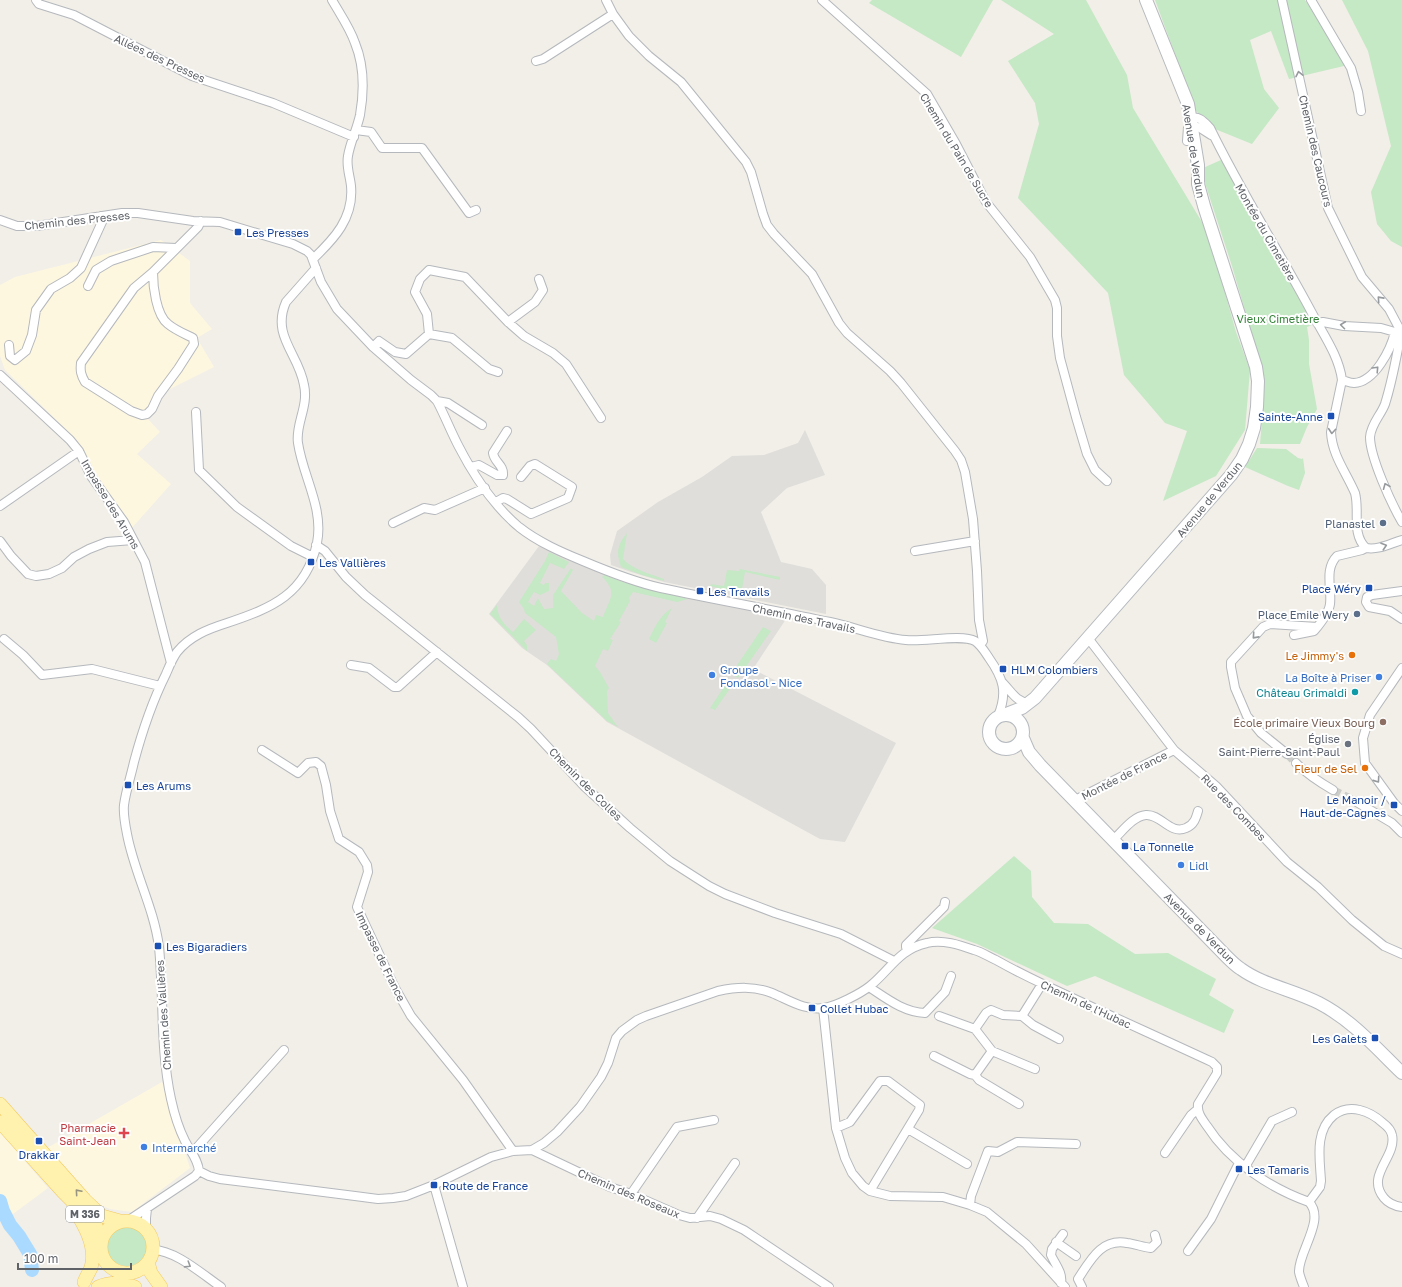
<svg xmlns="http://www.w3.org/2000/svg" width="1402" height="1287" font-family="'Golos Text',sans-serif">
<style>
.commercial{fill:#fef7e0}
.industrial{fill:#e0deda}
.green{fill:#c5e8c5}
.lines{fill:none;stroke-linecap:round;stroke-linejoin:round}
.river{stroke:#aadaff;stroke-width:14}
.street-tunnel{stroke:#ccccc8;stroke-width:8;stroke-dasharray:8 4;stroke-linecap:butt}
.street-casing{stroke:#b5b8bc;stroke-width:10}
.secondary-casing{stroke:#b6babf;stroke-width:14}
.primary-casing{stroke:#f2c960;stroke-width:14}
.street{stroke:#fff;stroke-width:8}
.secondary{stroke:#fff;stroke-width:12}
.primary{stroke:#fff2af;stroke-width:13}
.oneway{stroke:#979a9d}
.oneway2{stroke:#979581}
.transit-dot{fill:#1a4fb4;stroke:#fff;stroke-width:1.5}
.service-dot{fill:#5c6f8a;stroke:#fff;stroke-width:1.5}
.food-dot{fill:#e8710a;stroke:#fff;stroke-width:1.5}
.shop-dot{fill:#3f7fe0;stroke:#fff;stroke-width:1.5}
.culture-dot{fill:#0f9aa8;stroke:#fff;stroke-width:1.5}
.education-dot{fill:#8d6e63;stroke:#fff;stroke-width:1.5}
.worship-dot{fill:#6b7280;stroke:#fff;stroke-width:1.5}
.health-dot{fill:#e0444e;stroke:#fff;stroke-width:1.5}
.labels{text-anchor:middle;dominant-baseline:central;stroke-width:4;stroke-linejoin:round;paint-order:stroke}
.shield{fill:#fff;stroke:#8f9295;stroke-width:1}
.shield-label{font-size:10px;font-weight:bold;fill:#5f6368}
.street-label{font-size:11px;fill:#5f6368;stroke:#fff}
.transit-label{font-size:11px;fill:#164399;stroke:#fff;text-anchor:start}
.park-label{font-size:11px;fill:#348238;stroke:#fff}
.service-label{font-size:11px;fill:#4e5e75;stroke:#fff;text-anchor:end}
.food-label{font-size:11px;fill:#c56008;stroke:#fff;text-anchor:end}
.shop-label{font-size:11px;fill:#366cbe;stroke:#fff;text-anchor:start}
.culture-label{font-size:11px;fill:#0d838f;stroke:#fff;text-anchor:end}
.education-label{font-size:11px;fill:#785e54;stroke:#fff;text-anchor:end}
.worship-label{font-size:11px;fill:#5b616d;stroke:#fff;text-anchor:end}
.health-label{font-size:11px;fill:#be3a42;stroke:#fff;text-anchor:end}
</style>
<rect width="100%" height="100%" fill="#f1efe8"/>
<!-- commercial -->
<path class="commercial" d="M161 240 190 261V303L212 329 197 338 214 367 166 391 159 404 148 419 160 432 137 454 171 484 131 529 98 478 76 439 5 370 0 356V285L15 277Z
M162 1082 190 1168 132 1212 110 1209 95 1203 47 1148Z
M0 1132 48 1188 13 1214 0 1202Z"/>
<!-- industrial -->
<path class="industrial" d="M805 430 825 475 787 488 761 512 781 562 812 569 826 585V614L664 582 631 572 611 565 610 555 617 531 658 502 702 477 732 456 764 455 798 443Z
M539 546 623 583 730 603 788 616 753 669 896 743 845 842 820 839 607 722 547 665 522 648 489 614Z"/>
<!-- green -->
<path class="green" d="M872 0H993L961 57 869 3Z
M1001 0H1086L1127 75 1133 108 1208 232 1236 332 1250 370 1245 430 1216 476 1163 501 1187 431 1165 423 1124 375 1108 293 1018 198 1039 124 1035 103 1008 61 1054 34Z
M1155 0H1305L1348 65 1289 79 1271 31 1250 40 1264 89 1279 108 1252 144 1215 129 1196 111Z
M1342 0H1402V247L1391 241 1377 224 1371 192 1391 146 1368 51Z
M1221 160 1308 310 1312 325 1307 327 1309 340V364L1317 409 1307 427 1300 444H1260L1264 397 1261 366 1232 266 1204 180 1203 168Z
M1257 448 1286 449 1298 458 1302 459 1303 458 1305 473 1299 490 1288 486 1245 467Z
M627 533 623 559C633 570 651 574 664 579V581L642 575 621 567C616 553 617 545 627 533Z
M549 552 569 562 564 569 550 563 540 583 544 585 545 583H549V591L540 595 534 592 528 602 534 606 538 598 544 609 553 608V595L571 568 573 570 561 591 582 613 594 621 596 615 603 617C610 598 618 592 602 577L604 575 623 582 688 599 677 602 633 592 629 598 630 601 619 621 621 622 610 639 613 640 608 651 603 649 595 666 600 672 609 688 607 691 608 713 618 727 607 721 547 664 551 659 556 661 559 654 556 637 525 613 524 609 519 602 545 561Z
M740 569 780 577V580L745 572 742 589 734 592 710 586 711 584 724 586 727 570 739 571Z
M497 605C497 616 504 625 513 632L524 619 536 630 524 641 527 645V651L490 614Z
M672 608 665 622 667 623 656 643 649 639C655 627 659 616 672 608Z
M763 627 771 631 738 678 731 674Z
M728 681 734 683 715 710 710 708Z
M1014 856 1031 871 1032 897 1054 923 1088 924 1135 954 1168 953 1216 979 1209 995 1234 1010 1224 1033 1095 976 1067 986 977 944 932 928Z
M107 1246a20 20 0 1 1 40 0a20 20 0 1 1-40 0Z"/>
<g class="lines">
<!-- river -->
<path class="river" d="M0 1201 3 1211 10 1225 19 1236 30 1254 32 1270"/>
<!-- street-tunnel -->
<path class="street-tunnel" d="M1287 754 1296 763
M1333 790 1355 801"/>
<defs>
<path id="street" d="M36 0 39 4 74 15 192 76 273 103 354 137
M606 0 613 14 629 36 649 56 681 82 746 162 751 172 763 214 767 225 774 234 812 274 839 323 847 333 890 371 901 383 955 451 961 460 965 472 973 519 977 571 979 620 983 641 980 645
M822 0 927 94 956 144 986 202 1030 257 1055 300 1057 308V336L1060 358 1076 417 1087 454 1095 470 1107 481
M1282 0 1328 208 1362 277 1389 309 1399 328 1400 338C1396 360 1392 382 1385 404 1381 415 1371 424 1370 437 1370 457 1391 503 1402 522
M1311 0 1351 68 1358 92 1361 111
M536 61 543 59 613 14
M1190 122 1192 125 1200 128 1211 135
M356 130 371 132 382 148H422L469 213 476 210
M1187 141 1188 127 1191 118C1200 116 1204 122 1210 128 1241 192 1279 251 1312 313 1323 334 1339 356 1342 380L1331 432C1332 455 1346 472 1355 493 1360 511 1351 534 1366 548
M0 220 17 226H37L122 213H138L193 221 220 222 293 244 307 251 311 255 321 282 337 309 373 347 411 380 431 395 437 401C445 416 451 432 459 447 474 476 494 506 519 527 538 542 561 552 583 561 609 572 634 582 661 588 717 600 774 610 830 622 855 627 880 638 906 640 924 642 962 634 975 641 981 645 985 652 989 658 1003 678 1008 692 998 716
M313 259C334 239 354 218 351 186 350 176 346 166 348 156 350 143 357 129 360 115 364 92 364 65 355 43 350 28 340 14 332 0
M153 272 134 288 81 363C80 371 81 375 85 382L131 411 142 415 147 414 152 409 158 396 178 369 194 344 193 338C185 334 175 330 168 324 156 315 153 286 153 272L198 227 201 221
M88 286 96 270 111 261 153 247 176 248
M508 322 535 302 543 290 539 279
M1317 323 1323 322 1344 326 1381 328 1395 332H1402
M429 334 452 338 489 369 498 372
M9 345 10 356 15 360 26 351 32 335 36 310 51 289 70 278 81 268 102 222 101 216
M373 347 379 341 395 352 406 354 429 334 427 314 415 292 420 279 429 270 465 277 508 322 524 336 553 353 566 364 601 418
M0 375 70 440 79 451 91 476 124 522 145 562 171 663
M1342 380C1346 381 1350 383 1354 383 1375 382 1391 349 1395 332
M437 401 448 403 482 425
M196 412 199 470 237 507 291 546 313 557
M471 467 479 465 497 475H503C504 465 494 462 493 453L507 431
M496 502 503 498 507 499 531 514 568 498 572 487 535 464 530 466 521 477
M0 506 79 451
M393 523 424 508 435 510 485 488
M0 541 11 556 28 574 36 576 49 574 62 568 74 557 89 549 107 542 133 540
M316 545 325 551 346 577 365 595 518 717 531 729 585 787 630 828 670 861 709 886 725 894 775 913 841 934 894 961
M915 551 975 541
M1402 591 1372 595 1367 597 1366 602 1369 607 1390 611 1402 619
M1294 635 1314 631C1320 624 1329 613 1330 604 1332 588 1324 569 1337 556L1362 550 1366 548C1379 550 1389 544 1402 540
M1088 638 1174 750 1216 786 1287 862 1318 887 1352 920 1384 946 1402 954
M4 639 23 655 42 675 92 669 160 686
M351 665 369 668 394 687H398L437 652
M1402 668 1370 715 1363 738 1365 763 1394 803 1402 811
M1002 682C1011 691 1016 702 1029 703
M262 750 298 773 308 763 316 762 321 766 326 785 330 811 339 839 359 852 367 865 368 872 357 907 395 988 411 1016 463 1080 513 1151
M1287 754 1261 733 1247 716 1235 688 1231 667V662L1263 627 1270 624 1317 627
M1296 763C1307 774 1319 782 1333 790
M1075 800 1174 750
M1355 801 1392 823 1402 833
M1113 840C1122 832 1133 816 1146 815 1161 814 1170 835 1186 828 1194 825 1196 818 1198 811
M908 950 906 947V945L944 907 945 902
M1042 984 1022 1016 1033 1025 1059 1039
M869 987C886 998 903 1012 925 1013L945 992 951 976
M823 1008 836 1128 845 1158 852 1173 863 1186 870 1191 890 1196 943 1197 970 1205 987 1212 1026 1244 1065 1287
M939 1016 975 1029 992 1051 1035 1069
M975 1029 986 1013 991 1010 1003 1015 1022 1016
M934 1056 970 1074 975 1075 992 1051
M975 1075 979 1080 1019 1104
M836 1128 850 1122 880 1081H888L920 1105 919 1110 870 1191
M908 1129 967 1164
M532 1150 610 1187 631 1194 679 1215 690 1218 710 1216 721 1219 744 1230 829 1287
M192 1153 284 1050
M1165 1153 1191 1115 1198 1109
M1245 1167 1272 1121 1292 1112
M199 1171 209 1176 220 1179 355 1196 378 1199 393 1198 406 1196 434 1185 491 1157 513 1151 532 1150 544 1143 557 1132 580 1107 601 1077 608 1063 616 1038 622 1031 637 1020 646 1016 718 991C737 987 754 986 772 993 789 1000 805 1011 824 1008 836 1006 860 994 870 986 890 970 899 949 927 943 942 939 960 945 974 950 982 952 989 957 996 960 1012 969 1028 977 1045 985 1100 1011 1156 1036 1212 1062L1217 1067V1073L1198 1104C1197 1113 1202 1119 1207 1126 1230 1162 1270 1188 1309 1202 1326 1220 1298 1252 1299 1272 1300 1277 1302 1282 1304 1287
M199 1171C198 1159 190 1151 185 1141 178 1127 174 1113 171 1099 160 1049 164 998 159 947 154 908 134 872 127 834 125 824 123 814 124 805 126 790 131 776 134 762 142 732 152 702 166 674 169 667 172 659 177 652 190 636 208 629 227 623 272 608 306 594 317 543 324 508 303 477 298 443 295 425 309 406 304 385 299 354 271 336 286 302L316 268
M434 1185 463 1287
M631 1194 677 1127 714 1120
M1309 1202 1320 1187 1321 1181C1320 1160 1314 1131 1334 1115 1350 1103 1370 1111 1383 1123 1387 1126 1391 1130 1392 1135 1397 1157 1365 1175 1384 1198 1389 1204 1394 1206 1402 1207
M970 1205 971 1196 988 1151 998 1152 1017 1142 1076 1144
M697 1218 735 1163
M129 1220 195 1176 199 1171
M146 1229V1218L147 1209
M1056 1242 1076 1256
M153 1250C175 1250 202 1274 221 1287
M1188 1251 1211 1219 1239 1163
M1061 1283C1063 1273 1055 1264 1051 1255L1052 1249 1063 1234
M1082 1287 1078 1279C1090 1261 1101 1238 1127 1243 1135 1244 1143 1247 1151 1248L1157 1242 1155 1235"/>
<path id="secondary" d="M1006 714 1022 708 1035 698 1231 475 1242 459 1249 444 1254 428 1257 407 1258 381 1256 367 1204 206 1198 184V165L1188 104 1146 0
M989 732a17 17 0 1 1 34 0a17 17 0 1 1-34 0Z
M1023 738 1029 752 1040 765 1227 957C1231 961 1236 966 1241 969 1263 985 1294 990 1319 1003 1352 1020 1376 1048 1402 1073"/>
<path id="primary" d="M0 1104 85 1200 102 1216 120 1221
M0 1122 63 1192 89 1218 96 1226 101 1241
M74 1209C85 1226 97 1247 91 1268 89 1272 86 1277 84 1282
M101 1247a26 26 0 1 1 52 0a26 26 0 1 1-52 0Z
M148 1262 151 1273 161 1287
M98 1287C110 1282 122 1282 135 1287"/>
</defs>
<!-- street casing -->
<use href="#street" class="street-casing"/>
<!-- secondary casing -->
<use href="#secondary" class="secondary-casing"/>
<!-- primary casing -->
<use href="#primary" class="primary-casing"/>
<!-- street -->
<use href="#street" class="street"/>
<!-- secondary -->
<use href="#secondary" class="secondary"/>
<!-- primary -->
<use href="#primary" class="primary"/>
</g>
<!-- one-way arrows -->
<defs><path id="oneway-chevron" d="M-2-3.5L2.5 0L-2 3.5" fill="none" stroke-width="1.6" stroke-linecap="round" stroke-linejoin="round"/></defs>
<g class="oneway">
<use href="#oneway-chevron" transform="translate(1299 74) rotate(-102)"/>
<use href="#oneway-chevron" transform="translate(1380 299) rotate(-132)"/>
<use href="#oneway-chevron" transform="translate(1343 325) rotate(-173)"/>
<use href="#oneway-chevron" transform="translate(1376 369) rotate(-47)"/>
<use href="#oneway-chevron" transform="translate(1332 431) rotate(95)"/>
<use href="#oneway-chevron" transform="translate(1386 486) rotate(-112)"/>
<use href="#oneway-chevron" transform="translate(1384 546) rotate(-18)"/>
<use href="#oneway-chevron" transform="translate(1255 636) rotate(132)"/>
<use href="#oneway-chevron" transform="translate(1377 780) rotate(55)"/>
<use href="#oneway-chevron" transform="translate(188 1265) rotate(32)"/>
</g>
<use class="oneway2" href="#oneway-chevron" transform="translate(78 1192) rotate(-131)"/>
<!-- markers -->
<g class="transit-dot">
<rect x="234" y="228" width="8" height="8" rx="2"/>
<rect x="1327" y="412" width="8" height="8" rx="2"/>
<rect x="307" y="558" width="8" height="8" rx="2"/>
<rect x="1365" y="584" width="8" height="8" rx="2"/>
<rect x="696" y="587" width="8" height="8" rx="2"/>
<rect x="999" y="665" width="8" height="8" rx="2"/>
<rect x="124" y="781" width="8" height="8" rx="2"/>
<rect x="1390" y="801" width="8" height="8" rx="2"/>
<rect x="1121" y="842" width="8" height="8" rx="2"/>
<rect x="154" y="942" width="8" height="8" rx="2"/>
<rect x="808" y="1004" width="8" height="8" rx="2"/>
<rect x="1371" y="1034" width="8" height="8" rx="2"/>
<rect x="35" y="1137" width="8" height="8" rx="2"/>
<rect x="1235" y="1165" width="8" height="8" rx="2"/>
<rect x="430" y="1181" width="8" height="8" rx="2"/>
</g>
<g class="service-dot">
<circle cx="1383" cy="523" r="4"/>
<circle cx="1357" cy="614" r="4"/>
</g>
<g class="food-dot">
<circle cx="1352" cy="655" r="4"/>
<circle cx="1365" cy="768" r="4"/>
</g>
<g class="shop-dot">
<circle cx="712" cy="675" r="4"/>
<circle cx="1379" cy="677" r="4"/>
<circle cx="1181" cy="865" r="4"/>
<circle cx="144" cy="1147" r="4"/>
</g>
<circle class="culture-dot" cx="1355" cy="692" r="4"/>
<circle class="education-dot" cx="1383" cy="722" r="4"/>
<circle class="worship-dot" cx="1348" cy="744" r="4"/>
<path class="health-dot" d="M122 1127h4v4h4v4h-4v4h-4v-4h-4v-4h4z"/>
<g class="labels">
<!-- shield labels -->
<rect class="shield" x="66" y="1206" width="38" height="16" rx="3"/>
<g class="shield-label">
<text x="85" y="1214">M 336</text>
</g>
<!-- street labels -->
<g class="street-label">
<text transform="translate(160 58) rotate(25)">Allées des Presses</text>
<text transform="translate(957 150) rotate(59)">Chemin du Pain de Sucre</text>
<text transform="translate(1194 151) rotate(81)">Avenue de Verdun</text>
<text transform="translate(1316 151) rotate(77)">Chemin des Caucours</text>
<text transform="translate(77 220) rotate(-6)">Chemin des Presses</text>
<text transform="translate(1266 232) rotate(60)">Montée du Cimetière</text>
<text transform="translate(1209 499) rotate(-50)">Avenue de Verdun</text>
<text transform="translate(111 504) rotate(59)">Impasse des Arums</text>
<text transform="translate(804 618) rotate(12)">Chemin des Travails</text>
<text transform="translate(1124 775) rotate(-27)">Montée de France</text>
<text transform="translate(586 784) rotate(45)">Chemin des Colles</text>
<text transform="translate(1234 807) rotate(46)">Rue des Combes</text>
<text transform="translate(1200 928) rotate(45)">Avenue de Verdun</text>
<text transform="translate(381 956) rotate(64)">Impasse de France</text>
<text transform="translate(1086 1004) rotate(25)">Chemin de l'Hubac</text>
<text transform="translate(163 1015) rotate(-94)">Chemin des Vallières</text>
<text transform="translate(629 1193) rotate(23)">Chemin des Roseaux</text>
</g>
<!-- transit labels -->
<g class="transit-label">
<text x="246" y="232">Les Presses</text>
<text x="1323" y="416" text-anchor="end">Sainte-Anne</text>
<text x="319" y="562">Les Vallières</text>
<text x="1361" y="588" text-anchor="end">Place Wéry</text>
<text x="708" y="591">Les Travails</text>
<text x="1011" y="669">HLM Colombiers</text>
<text x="136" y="785">Les Arums</text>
<text x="1386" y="799" text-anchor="end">Le Manoir /<tspan x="1386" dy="13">Haut-de-Cagnes</tspan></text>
<text x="1133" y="846">La Tonnelle</text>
<text x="166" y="946">Les Bigaradiers</text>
<text x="820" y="1008">Collet Hubac</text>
<text x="1367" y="1038" text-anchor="end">Les Galets</text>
<text x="39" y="1154" text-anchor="middle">Drakkar</text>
<text x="1247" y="1169">Les Tamaris</text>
<text x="442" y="1185">Route de France</text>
</g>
<!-- park labels -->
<g class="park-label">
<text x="1278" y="318">Vieux Cimetière</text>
</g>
<!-- service labels -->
<g class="service-label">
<text x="1375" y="523">Planastel</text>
<text x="1349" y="614">Place Emile Wery</text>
</g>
<!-- food labels -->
<g class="food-label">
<text x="1344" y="655">Le Jimmy's</text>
<text x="1357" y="768">Fleur de Sel</text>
</g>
<!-- shop labels -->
<g class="shop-label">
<text x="720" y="669">Groupe<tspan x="720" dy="13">Fondasol - Nice</tspan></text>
<text x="1371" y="677" text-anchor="end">La Boîte à Priser</text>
<text x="1189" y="865">Lidl</text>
<text x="152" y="1147">Intermarché</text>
</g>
<!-- culture labels -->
<g class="culture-label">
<text x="1347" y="692">Château Grimaldi</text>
</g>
<!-- education labels -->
<g class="education-label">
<text x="1375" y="722">École primaire Vieux Bourg</text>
</g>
<!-- worship labels -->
<g class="worship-label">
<text x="1340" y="738">Église<tspan x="1340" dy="13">Saint-Pierre-Saint-Paul</tspan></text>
</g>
<!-- health labels -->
<g class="health-label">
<text x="116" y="1127">Pharmacie<tspan x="116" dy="13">Saint-Jean</tspan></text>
</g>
</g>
<!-- scale -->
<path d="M18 1263v6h113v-6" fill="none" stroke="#5f6368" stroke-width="2"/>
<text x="24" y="1263" font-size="12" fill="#5f6368" stroke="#ffffff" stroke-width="3" paint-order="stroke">100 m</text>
</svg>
